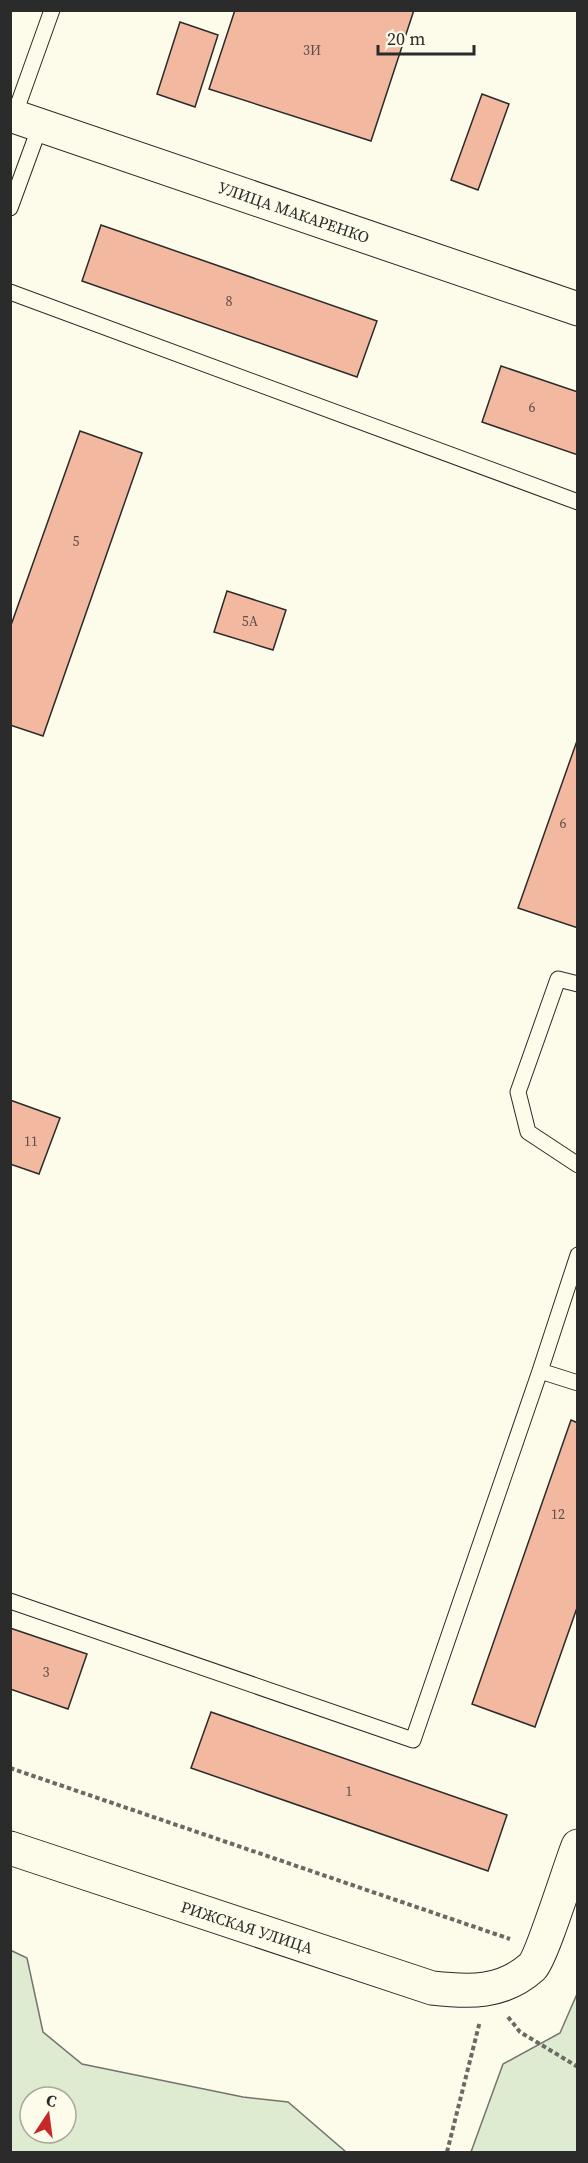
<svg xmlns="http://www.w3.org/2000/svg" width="588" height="2163" font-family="'Source Serif 4',serif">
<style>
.green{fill:#deebd1;stroke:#74746e;stroke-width:1.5;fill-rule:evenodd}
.building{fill:#f2b8a0;stroke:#2b2b2b;stroke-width:1.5}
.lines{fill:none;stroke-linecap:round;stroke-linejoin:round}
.service-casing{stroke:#2b2b2b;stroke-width:17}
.tertiary-casing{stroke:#2b2b2b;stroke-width:35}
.secondary-casing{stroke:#2b2b2b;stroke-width:35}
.path{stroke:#6a6964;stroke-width:4;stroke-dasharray:4.5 3;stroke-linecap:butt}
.service{stroke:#fdfbea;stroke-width:15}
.tertiary{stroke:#fdfbea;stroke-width:33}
.secondary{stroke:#fdfbea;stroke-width:33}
.labels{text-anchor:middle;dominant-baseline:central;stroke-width:4.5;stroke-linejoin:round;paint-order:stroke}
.number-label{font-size:14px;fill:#5d4e48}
.street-label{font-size:16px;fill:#2b2b2b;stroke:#fdfbea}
</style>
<rect width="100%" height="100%" fill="#fdfbea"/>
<!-- green -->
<path class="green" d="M10 1950 27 1958 43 2032 82 2064 243 2097 288 2102 346 2152H11ZM30 2097H66V2133H30Z
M577 1994V2152H471L503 2064 560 2033Z"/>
<!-- building -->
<path class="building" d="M235 10H414L371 141 209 89Z
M180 22 218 35 195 107 157 94Z
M482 94 509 104 478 190 451 180Z
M101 225 377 321 357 377 82 281Z
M501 366 578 392V455L482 422Z
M80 431 142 453 43 736 10 725V628Z
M227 591 286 610 273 650 214 632Z
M578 738V928L518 908Z
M10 1100 60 1118 39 1174 10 1164Z
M571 1420 578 1423V1605L535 1727 472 1704Z
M10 1628 87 1654 68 1709 10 1689Z
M211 1712 507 1815 488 1871 191 1768Z"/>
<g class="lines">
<defs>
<path id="service" d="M14 116 52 10
M10 208 40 126
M10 292 578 502
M578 984 558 979 518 1092 528 1132 578 1165
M540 1371 578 1383
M10 1601 413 1740 540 1371 578 1255"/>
<path id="tertiary" d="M10 1848 432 1988C469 1992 502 1994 532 1967 542 1957 570 1866 578 1846"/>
<path id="secondary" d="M10 115 578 309"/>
</defs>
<!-- service casing -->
<use href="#service" class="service-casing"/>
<!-- tertiary casing -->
<use href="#tertiary" class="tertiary-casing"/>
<!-- secondary casing -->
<use href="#secondary" class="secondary-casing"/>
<!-- path -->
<path class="path" d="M10 1768 510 1939
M508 2017 520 2032 578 2067
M447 2152 480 2021"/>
<!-- service -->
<use href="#service" class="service"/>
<!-- tertiary -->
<use href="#tertiary" class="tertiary"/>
<!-- secondary -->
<use href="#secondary" class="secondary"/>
</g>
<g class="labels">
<!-- number labels -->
<g class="number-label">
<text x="312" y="50">3И</text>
<text x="229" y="301">8</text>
<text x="532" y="407">6</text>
<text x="76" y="541">5</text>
<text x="250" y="621">5А</text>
<text x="563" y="823">6</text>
<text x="31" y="1141">11</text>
<text x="558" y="1514">12</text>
<text x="46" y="1672">3</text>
<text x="349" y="1791">1</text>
</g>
<!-- street labels -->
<g class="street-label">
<text transform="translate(294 212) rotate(19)">УЛИЦА МАКАРЕНКО</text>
<text transform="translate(247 1927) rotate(18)">РИЖСКАЯ УЛИЦА</text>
</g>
</g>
<!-- border -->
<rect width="588" height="2163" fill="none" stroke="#2b2b2b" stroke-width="24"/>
<!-- north arrow -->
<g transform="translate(48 2115) rotate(13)"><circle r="28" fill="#fdfbea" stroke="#a9a89e" stroke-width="1.5"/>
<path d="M0-4.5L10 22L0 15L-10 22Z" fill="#c62828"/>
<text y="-9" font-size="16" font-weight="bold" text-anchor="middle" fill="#2b2b2b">С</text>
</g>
<!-- scale -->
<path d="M378 45v9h96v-9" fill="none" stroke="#2b2b2b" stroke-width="3"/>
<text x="387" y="45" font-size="18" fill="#2b2b2b" stroke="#fdfbea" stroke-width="4.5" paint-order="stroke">20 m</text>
</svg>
